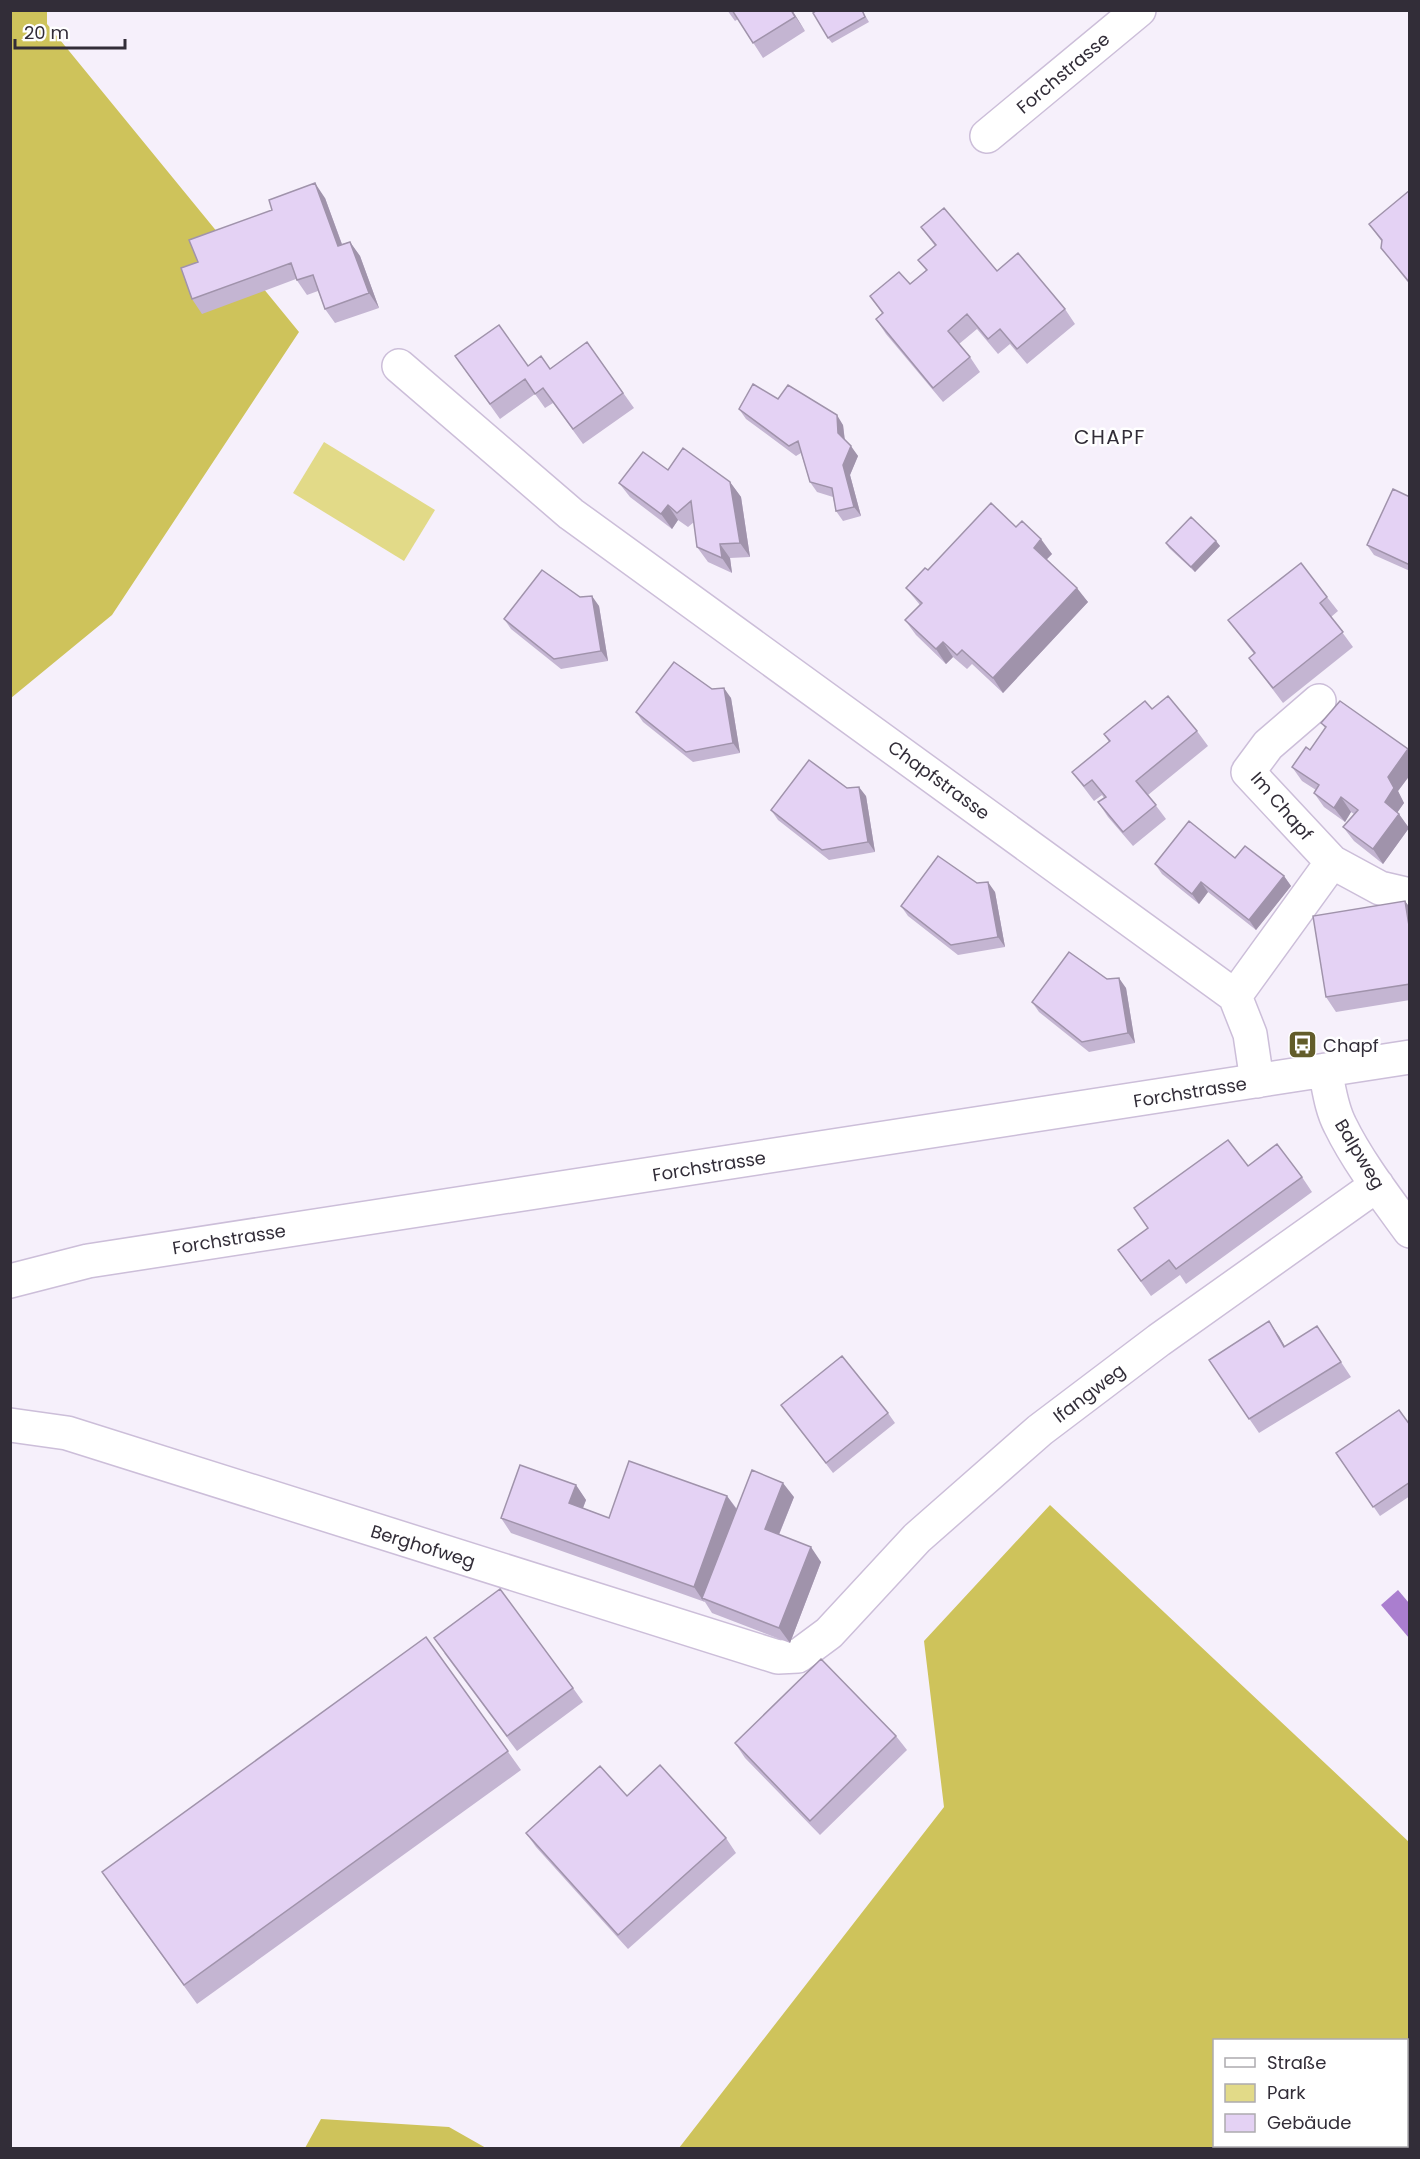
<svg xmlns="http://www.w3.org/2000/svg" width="1420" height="2159" font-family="Poppins,sans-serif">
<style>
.green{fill:#e2da88}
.forest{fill:#cec35b;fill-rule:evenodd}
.water{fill:#aa7ecf}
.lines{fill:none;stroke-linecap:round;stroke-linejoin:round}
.minor-casing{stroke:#ccbed9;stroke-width:36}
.minor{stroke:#fff;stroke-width:33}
.wall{fill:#c4b5d2}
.shaded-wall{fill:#a093ab}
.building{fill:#e4d2f4;stroke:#a093ab;stroke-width:1.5}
.labels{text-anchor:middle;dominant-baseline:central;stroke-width:5;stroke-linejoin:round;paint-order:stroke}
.street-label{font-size:18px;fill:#322d38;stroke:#fff}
.poi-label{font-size:18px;fill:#322d38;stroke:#fff;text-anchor:start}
.neighbourhood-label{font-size:20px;letter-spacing:1.5px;fill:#322d38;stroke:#fff}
</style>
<rect width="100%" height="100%" fill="#f6f0fb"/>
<!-- green -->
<path class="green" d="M324 442 435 510 404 561 293 493Z"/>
<!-- forest -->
<path class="forest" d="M11 11H47V24L299 332 112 615 11 698Z
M1050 1505 1409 1842V2148H679L944 1807 924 1641ZM1214 2040H1406V2146H1214Z
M321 2119 449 2127 486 2148H305Z"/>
<!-- water -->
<path class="water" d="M1398 1590 1409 1603V1638L1381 1605Z"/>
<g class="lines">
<defs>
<path id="minor" d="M987 136 1139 10
M399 366 571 514 1235 996 1250 1034 1257 1081
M1319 701 1268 745 1248 772 1332 862
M1235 996 1332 862 1380 888 1410 895
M1325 1070C1329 1088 1331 1108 1340 1125 1358 1162 1386 1198 1410 1231
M10 1281 88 1261 1410 1057
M10 1425 67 1433 778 1657 798 1656 829 1633 917 1538 1040 1430 1159 1340 1377 1185"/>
</defs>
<!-- minor casing -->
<use href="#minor" class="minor-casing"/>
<!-- minor -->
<use href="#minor" class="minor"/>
</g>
<!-- wall -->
<path class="wall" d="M727 10H792L805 31 763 58 738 19 735 21Z
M817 10H862L869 22 832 43 828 38Z
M1410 190V285L1381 248 1382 242 1369 224Z
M325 198 342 244 350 242 360 256 379 308 335 323 325 309 318 291 307 295 296 279 202 314 192 299 198 262Z
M921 227 1065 309 1075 324 1027 364 1010 344 998 354 977 329 959 344 970 357 980 372 943 402 886 334 876 319 882 313 870 296 910 284 926 270 918 260 935 246Z
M587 342 634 408 583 444 553 403 545 408 535 394 500 419 455 356 550 369Z
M778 399 843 425 845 440 858 456 850 475 861 516 843 521 836 511 833 497 817 492 810 482 801 453 796 456 746 419 739 409Z
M668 470 730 482 741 497 750 557 730 558 732 573 708 562 697 547 694 522 688 527 678 520 672 529 630 497 619 483Z
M1410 497V571L1374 555 1367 545Z
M1016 527 1052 554 1047 559 1088 602 1003 693 972 664 967 669 953 657 946 664 916 635 905 620 920 605 906 588 928 570Z
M1216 541 1220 546 1195 572 1169 548 1166 543Z
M580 597 599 606 608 661 561 669 511 629 504 619Z
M1327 597 1338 611 1331 617 1353 647 1283 703 1249 658 1254 654 1228 620Z
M712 689 731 698 740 753 693 762 643 722 636 712Z
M1152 709 1197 731 1208 746 1148 795 1166 819 1133 846 1108 817 1098 802 1104 798 1102 795 1094 801 1072 772 1109 742 1104 734Z
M1321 723 1408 749 1410 752V775L1398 791 1404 803 1397 812 1409 828 1383 864 1354 841 1343 827 1354 814 1351 812 1345 822 1324 807 1314 793 1316 790 1302 781 1292 767 1310 750 1325 728Z
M866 796 875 852 829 860 778 820 771 810Z
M1235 858 1284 876 1291 886 1256 930 1208 892 1199 904 1162 874 1155 864Z
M977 883 995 892 1005 947 958 955 908 916 901 906Z
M1405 901 1410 908V1000L1336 1012 1326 997Z
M1107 979 1126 988 1135 1043 1089 1052 1039 1012 1032 1002Z
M1248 1166 1302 1177 1312 1192 1186 1284 1180 1275 1151 1296 1118 1250 1148 1228Z
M1279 1336 1285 1347 1327 1341 1351 1377 1259 1433 1209 1360Z
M781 1405 888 1413 895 1423 833 1473Z
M1410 1425V1496L1380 1516 1336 1453Z
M576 1485 586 1500 583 1508 609 1518 727 1496 737 1509 794 1497 779 1535 821 1562 790 1643 712 1613 705 1602 511 1533 501 1518Z
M426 1637 521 1770 197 2004 115 1891Z
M444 1653 573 1688 583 1702 517 1751Z
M896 1736 907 1750 820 1835 745 1758 735 1743Z
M526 1833 726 1838 736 1853 628 1949 536 1847Z"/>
<!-- shaded-wall -->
<path class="shaded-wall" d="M791 10H792L805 31Z
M315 183 325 198 348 261 338 246Z
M350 242 360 256 379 308 369 293Z
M837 415 843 425 845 443 838 433Z
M851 446 858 456 850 475 861 516 854 507 843 465Z
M730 482 741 497 750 557 740 543Z
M668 505 678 520 672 529 661 514Z
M1041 539 1052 554 1044 562 1034 548Z
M1216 541 1220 546 1195 572 1191 567Z
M720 544 730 558 732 573 722 558Z
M1077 588 1088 602 1003 693 993 678Z
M592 596 599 606 608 661 601 651Z
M943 642 953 657 946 664 936 649Z
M724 688 731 698 740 753 733 743Z
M1408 749 1410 752V775L1398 791 1404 803 1395 816 1385 802 1388 777Z
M859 787 866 796 875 852 868 842Z
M1341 797 1351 812 1345 822 1334 808Z
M1399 814 1409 828 1383 864 1373 849Z
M1284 876 1291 886 1256 930 1249 920Z
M988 882 995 892 1005 947 998 937Z
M1201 882 1208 892 1199 904 1192 894Z
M1405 901 1410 908V932Z
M1119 978 1126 988 1135 1043 1128 1033Z
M1269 1321 1279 1336 1294 1362 1284 1347Z
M783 1483 794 1497 775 1544 765 1529Z
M576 1485 586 1500 579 1518 569 1503Z
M727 1496 737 1510 702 1598 704 1602 694 1587Z
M811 1547 821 1562 790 1643 779 1628Z"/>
<!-- building -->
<path class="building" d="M732 10H791L795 17 753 43Z
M817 10H862L865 17 828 38 813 13Z
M315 183 338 246 350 242 369 293 325 309 313 275 297 280 291 263 192 299 181 268 198 262 189 240 272 210 269 200Z
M1410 190V283L1381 248 1382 240 1369 224Z
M944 208 997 271 1018 253 1065 309 1017 349 1000 329 988 339 967 314 948 331 970 357 933 388 876 319 883 313 870 296 899 272 910 284 927 270 918 260 936 245 921 227Z
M499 325 528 366 541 356 550 369 587 342 623 393 573 429 543 388 535 394 525 379 490 404 455 356Z
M753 384 778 399 788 385 837 415 838 433 851 446 843 465 854 507 836 511 832 488 810 482 798 441 789 446 739 409Z
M683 448 730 482 740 543 720 544 722 558 697 547 691 501 677 513 668 505 661 514 619 483 643 452 668 470Z
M1393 489 1410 497V565L1367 545Z
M991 503 1016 527 1022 521 1041 539 1034 548 1077 588 993 678 962 650 957 655 943 642 936 649 905 620 922 603 906 588 925 568 928 570Z
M1191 517 1216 541 1191 567 1166 543Z
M1301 563 1327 597 1320 603 1343 632 1273 688 1249 658 1255 653 1228 620Z
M542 570 580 597 592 596 601 651 554 659 504 619Z
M674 662 712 689 724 688 733 743 686 752 636 712Z
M1168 696 1197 731 1136 781 1156 805 1123 832 1098 802 1106 797 1092 780 1084 786 1072 772 1110 741 1104 734 1145 701 1152 709Z
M1340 701 1408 749 1388 777 1394 788 1385 802 1399 814 1373 849 1343 827 1358 810 1341 797 1334 808 1314 793 1319 785 1292 767 1306 747 1310 750 1326 727 1321 723Z
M809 760 847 788 859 787 868 842 822 850 771 810Z
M1189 821 1235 858 1245 846 1284 876 1249 920 1201 882 1192 894 1155 864Z
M938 856 977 883 988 882 998 937 951 945 901 906Z
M1405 901 1410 932V984L1326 997 1313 916Z
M1069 952 1107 979 1119 978 1128 1033 1082 1042 1032 1002Z
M1228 1140 1248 1166 1277 1144 1302 1177 1176 1269 1169 1260 1141 1281 1118 1250 1148 1228 1134 1208Z
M1269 1321 1284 1347 1317 1326 1341 1362 1249 1419 1209 1360Z
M842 1356 888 1413 826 1463 781 1405Z
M1399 1410 1410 1425V1482L1373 1507 1336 1453Z
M629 1461 727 1496 694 1587 501 1518 520 1465 576 1485 569 1503 609 1518Z
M752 1470 783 1483 765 1529 811 1547 779 1628 702 1598Z
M500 1589 573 1688 507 1736 434 1638Z
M426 1637 508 1751 184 1985 102 1872Z
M821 1659 896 1736 810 1821 735 1743Z
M660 1765 726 1838 618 1935 526 1833 600 1766 627 1796Z"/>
<!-- icons -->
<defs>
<symbol id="bus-square" viewBox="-11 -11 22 22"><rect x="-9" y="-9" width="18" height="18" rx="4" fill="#635d2a" stroke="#fff"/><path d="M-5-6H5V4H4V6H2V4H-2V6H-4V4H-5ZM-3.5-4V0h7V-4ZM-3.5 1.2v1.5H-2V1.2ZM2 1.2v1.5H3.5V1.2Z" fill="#fff"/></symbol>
</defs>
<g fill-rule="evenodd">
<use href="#bus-square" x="1286" y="1028" width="33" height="33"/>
</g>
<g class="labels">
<!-- street labels -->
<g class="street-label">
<text transform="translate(1063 73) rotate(-40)">Forchstrasse</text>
<text transform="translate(939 780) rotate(36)">Chapfstrasse</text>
<text transform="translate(1282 806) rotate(49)">Im Chapf</text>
<text transform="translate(1190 1092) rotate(-9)">Forchstrasse</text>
<text transform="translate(1360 1154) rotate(59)">Balpweg</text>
<text transform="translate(709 1166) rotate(-9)">Forchstrasse</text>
<text transform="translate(229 1239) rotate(-9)">Forchstrasse</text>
<text transform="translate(1089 1393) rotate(-37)">Ifangweg</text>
<text transform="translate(423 1546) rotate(17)">Berghofweg</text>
</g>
<!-- poi labels -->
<g class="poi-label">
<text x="1323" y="1045">Chapf</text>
</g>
<!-- neighbourhood labels -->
<g class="neighbourhood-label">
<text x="1110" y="437">CHAPF</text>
</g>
</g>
<!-- border -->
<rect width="1420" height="2159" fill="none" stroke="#322d38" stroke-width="24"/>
<!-- legend -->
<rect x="1213" y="2039" width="195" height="108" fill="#ffffff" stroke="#adabaf" stroke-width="1.5"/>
<rect x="1225" y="2058" width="30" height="9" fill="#ffffff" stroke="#adabaf" stroke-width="1.5"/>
<text x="1267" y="2069" font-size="18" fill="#322d38">Straße</text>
<rect x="1225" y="2084" width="30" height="18" fill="#e2da88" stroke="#adabaf" stroke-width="1.5"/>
<text x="1267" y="2099" font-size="18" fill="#322d38">Park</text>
<rect x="1225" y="2114" width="30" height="18" fill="#e4d2f4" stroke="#adabaf" stroke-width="1.5"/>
<text x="1267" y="2129" font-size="18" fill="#322d38">Gebäude</text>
<!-- scale -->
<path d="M15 39v9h110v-9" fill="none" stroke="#322d38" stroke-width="3"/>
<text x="24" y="39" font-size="18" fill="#322d38" stroke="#ffffff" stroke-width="4.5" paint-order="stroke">20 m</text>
</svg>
